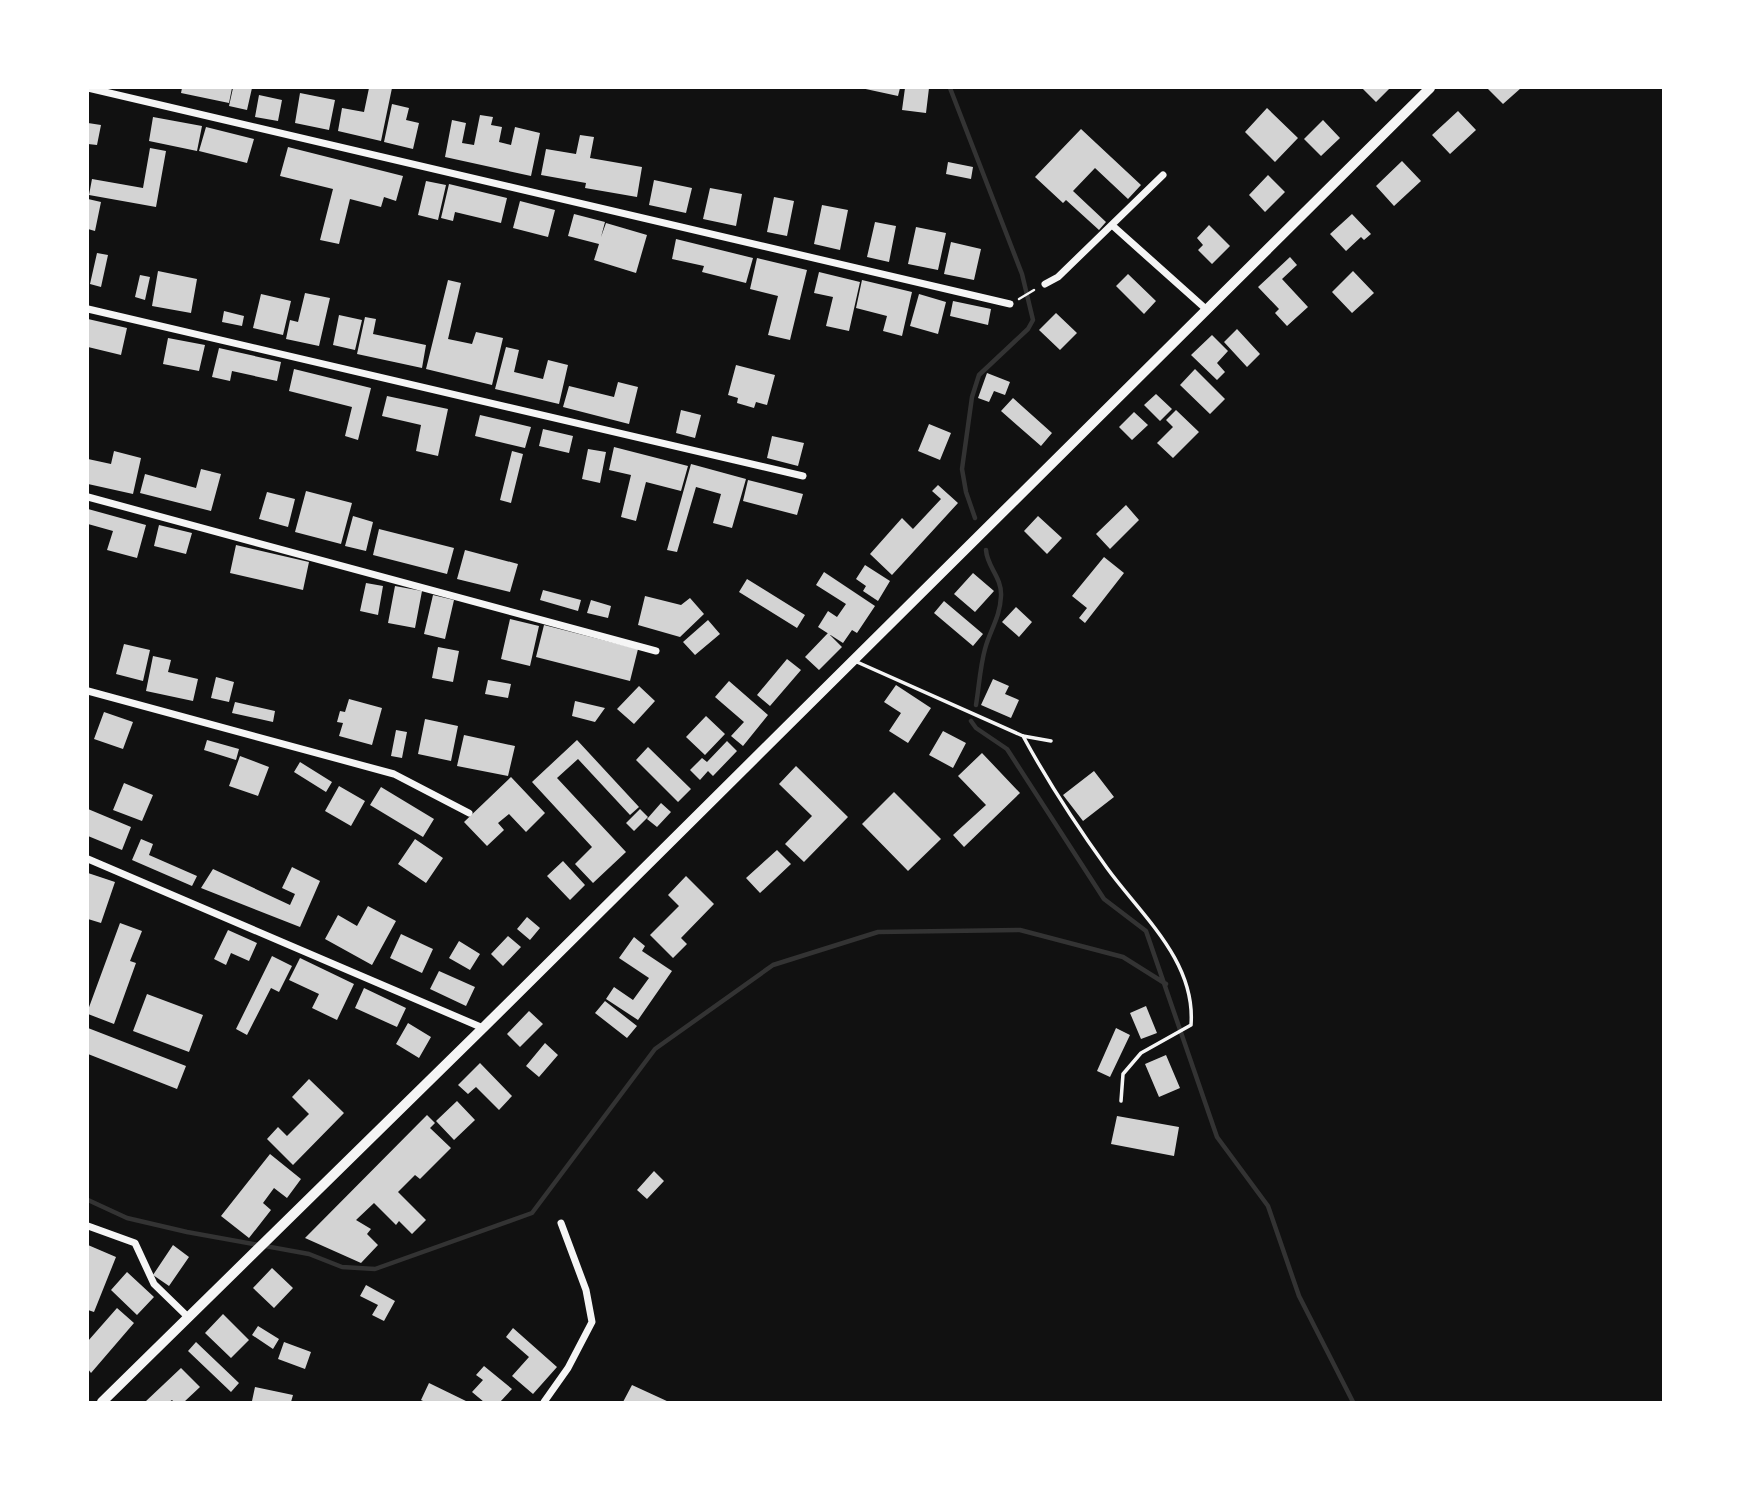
<svg xmlns="http://www.w3.org/2000/svg" width="1751" height="1490" font-family="Karla,sans-serif">
<style>
.lines{fill:none;stroke-linecap:round;stroke-linejoin:round}
.stream{stroke:#333;stroke-width:4.5}
.building{fill:#d3d3d3}
.path{stroke:#f5f5f5;stroke-width:2.5}
.service{stroke:#f5f5f5;stroke-width:3.5}
.minor{stroke:#f5f5f5;stroke-width:7}
.secondary{stroke:#f5f5f5;stroke-width:10}
</style>
<rect width="100%" height="100%" fill="#111"/>
<g class="lines">
<!-- stream -->
<path class="stream" d="M950 88 1022 274 1033 320 1028 329 979 375 972 397 962 469 966 492 975 518
M976 705C979 687 980 667 985 649 990 630 1000 618 1001 596 1002 577 987 567 986 550
M971 721 976 728 1007 749 1104 899 1146 931 1217 1137 1268 1206 1299 1296 1353 1402
M88 1200 127 1218 187 1232 309 1254 342 1267 375 1269 532 1213 655 1049 773 965 878 932 1020 930 1123 957 1166 984"/>
</g>
<!-- building -->
<path class="building" d="M182 88H232L229 103 181 93Z
M233 88H252L247 110 229 106Z
M369 88H392L381 141 338 131 342 108 364 112Z
M861 88H900L898 96Z
M905 88H929L926 113 902 110Z
M1362 88H1390L1376 102Z
M1487 88H1521L1503 104Z
M300 93 335 100 329 130 295 123Z
M259 95 282 100 278 121 255 117Z
M392 104 409 108 406 120 419 123 413 149 384 142Z
M1267 108 1298 138 1275 162 1245 132Z
M1458 111 1476 130 1450 154 1432 135Z
M480 115 493 117 491 125 502 127 499 142 511 145 515 127 540 133 531 176 445 157 452 120 466 123 462 143 474 145Z
M153 117 202 126 197 151 149 141Z
M1323 120 1340 138 1321 156 1304 139Z
M88 123 101 125 97 145 88 144Z
M206 127 254 139 247 163 199 151Z
M1081 129 1141 185 1128 199 1095 168 1073 191 1106 222 1099 230 1066 200 1063 203 1035 177Z
M580 135 594 137 590 158 642 167 637 197 585 188 586 183 541 175 546 149 576 154Z
M288 147 403 176 396 201 384 197 381 207 350 199 339 244 320 240 333 189 280 176Z
M150 148 166 151 156 207 89 195 92 179 143 188Z
M1402 161 1421 181 1394 206 1376 186Z
M948 162 973 167 971 179 946 174Z
M1268 175 1285 192 1265 212 1249 195Z
M654 180 692 188 686 213 649 205Z
M426 181 446 185 438 220 418 215Z
M449 184 507 198 501 223 455 212 453 221 441 218Z
M710 188 742 194 736 226 703 219Z
M774 197 794 201 787 236 767 232Z
M88 199 101 202 95 231 88 229Z
M520 201 555 210 548 237 513 228Z
M822 205 848 210 840 250 814 244Z
M574 214 605 222 601 237 606 223 647 235 636 273 594 260 599 244 568 236Z
M1352 214 1371 234 1364 240 1361 237 1346 251 1330 234Z
M875 222 896 226 889 262 867 257Z
M1209 225 1230 246 1212 264 1198 250 1203 245 1197 238Z
M916 227 946 233 938 270 908 264Z
M676 239 753 258 746 283 702 272 704 266 672 259Z
M951 242 981 249 974 280 944 274Z
M97 253 108 255 101 287 90 284Z
M1290 257 1297 265 1282 279 1308 307 1287 326 1275 313 1279 309 1258 287Z
M757 258 807 270 790 340 768 335 778 296 750 289Z
M158 271 197 279 191 313 152 306Z
M1353 271 1374 293 1352 313 1332 292Z
M819 272 860 282 849 331 826 326 833 297 814 293Z
M1128 274 1156 301 1144 314 1116 286Z
M140 275 150 277 145 300 135 297Z
M448 280 461 283 448 339 472 344 476 332 503 338 492 385 426 369Z
M862 280 912 292 902 336 883 331 887 316 856 308Z
M305 293 330 298 319 346 286 339 290 320 298 322Z
M261 294 291 301 283 335 253 328Z
M919 294 946 302 938 334 910 326Z
M953 301 991 309 988 325 950 316Z
M224 311 244 316 242 326 222 322Z
M1056 313 1077 333 1060 350 1039 330Z
M339 315 362 320 355 350 333 345Z
M365 317 376 319 373 334 426 345 422 368 357 354Z
M88 319 127 328 121 355 88 347Z
M1237 329 1260 354 1247 367 1224 342Z
M1212 335 1228 351 1217 363 1225 372 1217 380 1191 355Z
M168 338 205 345 199 371 163 364Z
M506 347 519 350 514 372 543 379 548 360 568 365 559 404 495 389Z
M219 348 281 362 277 381 232 371 230 381 212 377Z
M736 365 775 375 767 405 756 402 754 408 737 403 738 398 728 395Z
M294 369 371 388 358 440 345 436 352 407 289 391Z
M1195 369 1225 399 1210 414 1180 385Z
M987 373 1010 382 1005 395 994 391 989 402 978 398Z
M618 382 638 387 629 424 563 407 569 386 614 397Z
M1156 394 1172 409 1160 421 1144 405Z
M387 396 448 409 438 456 416 451 421 425 382 416Z
M1013 398 1052 433 1041 446 1001 411Z
M681 410 701 415 695 438 676 433Z
M1176 410 1199 432 1173 458 1157 443 1173 427 1166 420Z
M1134 412 1148 425 1132 440 1119 427Z
M480 415 531 427 525 448 475 436Z
M929 424 951 433 940 460 918 451Z
M543 429 573 436 569 453 539 446Z
M772 436 804 443 798 466 767 458Z
M614 447 688 466 681 491 646 482 636 521 621 517 631 475 609 470Z
M588 449 606 452 600 483 582 479Z
M114 451 141 458 133 494 88 484V459L111 464Z
M512 451 523 454 511 503 500 500Z
M691 464 746 479 732 528 713 523 721 494 696 487 677 552 667 550Z
M201 469 221 474 211 511 140 493 145 474 196 488Z
M748 480 803 494 797 515 743 501Z
M938 485 958 503 892 575 870 554 902 518 913 529 941 499 932 491Z
M306 491 352 503 341 544 295 532Z
M267 492 295 499 288 527 259 519Z
M1126 505 1139 520 1110 549 1096 534Z
M88 509 146 525 137 558 107 550 113 531 88 524Z
M353 516 373 522 366 551 345 546Z
M1038 516 1062 538 1047 554 1024 531Z
M159 525 192 533 186 554 154 546Z
M379 529 454 548 447 574 373 555Z
M236 545 309 562 303 590 230 573Z
M465 550 518 564 510 592 457 579Z
M1104 557 1124 573 1085 623 1079 618 1087 608 1072 596Z
M865 565 890 581 878 601 863 591 866 586 856 579Z
M824 572 875 606 857 633 852 630 843 643 818 627 828 611 837 617 846 604 816 585Z
M973 573 994 591 975 612 954 594Z
M747 579 805 615 797 628 739 592Z
M366 583 383 586 378 615 360 611Z
M395 586 422 591 415 628 388 623Z
M543 590 581 600 578 611 540 600Z
M433 595 454 600 445 639 424 634Z
M645 596 681 605 690 598 704 614 680 637 638 625Z
M591 600 611 606 608 618 587 613Z
M944 601 983 634 973 646 934 613Z
M1016 607 1032 622 1019 637 1002 622Z
M510 619 539 626 530 666 501 659Z
M708 620 720 634 695 655 683 642Z
M544 625 638 649 630 681 536 657Z
M828 633 842 647 819 670 805 657Z
M124 644 150 650 143 681 116 674Z
M438 647 459 651 453 682 432 678Z
M153 656 171 660 168 672 198 679 193 701 146 691Z
M787 659 801 670 770 706 757 695Z
M216 677 234 682 229 702 211 698Z
M993 679 1009 686 1005 694 1019 700 1011 718 981 705Z
M488 680 511 684 508 698 485 694Z
M729 681 768 715 743 746 731 736 744 722 715 697Z
M896 685 931 708 908 743 889 731 901 713 884 702Z
M639 686 655 701 634 724 617 709Z
M349 699 382 708 372 745 339 736 343 723 337 722 340 711 345 712Z
M575 701 605 708 595 722 572 716Z
M235 702 275 711 273 722 232 713Z
M104 712 133 722 123 749 94 739Z
M706 716 725 734 705 755 686 737Z
M425 719 458 726 451 761 418 754Z
M396 730 407 732 402 758 391 756Z
M943 731 966 743 953 768 929 755Z
M464 735 515 746 508 776 457 766Z
M207 740 239 749 236 760 204 750Z
M577 740 639 807 630 815 578 759 557 778 626 852 593 883 575 864 592 847 532 782Z
M727 741 737 751 713 776 708 771 700 780 690 770 702 758 707 762Z
M648 747 691 789 678 802 636 760Z
M982 753 1020 793 964 847 953 835 986 805 958 776Z
M240 756 269 767 258 796 229 786Z
M300 762 332 782 326 792 294 772Z
M796 766 848 817 804 862 785 844 812 816 779 784Z
M1094 771 1114 797 1083 821 1063 795Z
M511 777 545 813 526 832 509 814 498 823 504 830 487 846 464 822Z
M124 783 153 795 142 821 113 810Z
M339 786 365 801 351 826 325 811Z
M381 787 434 819 423 837 370 805Z
M894 792 941 839 908 871 862 824Z
M661 803 671 812 657 827 647 819Z
M88 809 131 827 122 850 88 836Z
M640 809 648 817 634 831 626 823Z
M141 839 153 844 149 855 197 876 192 886 132 860Z
M415 839 443 858 426 883 398 864Z
M777 850 791 864 760 893 746 878Z
M563 861 585 885 570 900 547 876Z
M292 867 320 881 300 927 201 888 213 869 290 905 295 894 282 888Z
M88 873 115 882 101 923 88 919Z
M686 876 714 904 681 938 687 944 673 958 650 935 679 906 668 895Z
M368 906 396 921 372 965 325 939 338 915 357 926Z
M527 917 540 928 530 940 517 929Z
M120 923 142 931 130 961 136 963 114 1024 88 1014V1010Z
M228 930 257 943 249 961 231 953 226 965 214 959Z
M401 934 433 949 422 973 390 958Z
M508 936 521 947 503 966 491 954Z
M634 937 645 946 642 951 672 971 638 1020 606 999 614 987 633 1000 649 978 619 958Z
M459 941 480 954 470 970 449 958Z
M272 956 292 966 279 992 271 988 247 1035 236 1029Z
M300 958 354 984 337 1020 312 1008 319 994 289 980Z
M439 971 475 987 466 1006 430 989Z
M364 988 406 1008 397 1027 355 1008Z
M147 994 203 1015 189 1052 133 1031Z
M605 1001 637 1026 627 1038 595 1013Z
M1146 1006 1157 1033 1141 1039 1130 1013Z
M529 1011 543 1024 520 1047 507 1034Z
M408 1023 431 1037 419 1058 396 1044Z
M88 1028 186 1066 177 1089 88 1054Z
M1116 1028 1130 1035 1110 1077 1097 1071Z
M545 1043 558 1055 539 1077 526 1066Z
M1166 1055 1180 1088 1159 1097 1145 1064Z
M480 1063 512 1096 499 1110 476 1087 468 1094 458 1085Z
M309 1079 344 1113 293 1165 267 1139 278 1127 287 1136 309 1114 292 1097Z
M457 1101 475 1120 454 1140 436 1121Z
M427 1115 435 1123 430 1128 451 1148 420 1179 415 1175 398 1192 426 1220 412 1234 399 1221 396 1225 374 1203 356 1220 371 1229 367 1234 378 1245 361 1263 305 1238Z
M1117 1116 1179 1127 1174 1156 1111 1144Z
M270 1154 301 1179 287 1198 274 1188 263 1203 271 1210 249 1238 221 1216Z
M654 1171 664 1181 647 1199 637 1190Z
M88 1245 116 1257 94 1312 88 1310Z
M173 1245 189 1257 169 1286 153 1275Z
M272 1268 293 1288 274 1308 253 1288Z
M127 1272 154 1297 137 1315 111 1290Z
M366 1285 395 1301 384 1321 372 1315 378 1305 360 1296Z
M117 1308 134 1323 91 1373 88 1369V1341Z
M223 1314 249 1340 231 1358 205 1333Z
M258 1326 279 1339 273 1349 252 1335Z
M513 1328 557 1367 533 1394 512 1376 529 1357 506 1337Z
M196 1342 239 1383 231 1392 188 1351Z
M284 1342 311 1352 305 1369 278 1359Z
M484 1366 512 1389 500 1402H484L472 1392 483 1380 476 1375Z
M181 1368 200 1387 184 1402H174L172 1400 169 1402H145Z
M429 1383 468 1402H425L421 1400Z
M632 1385 669 1402H623Z
M255 1387 293 1395 291 1402 252 1401Z"/>
<g class="lines">
<!-- path -->
<path class="path" d="M1019 299 1034 290"/>
<!-- service -->
<path class="service" d="M857 662 1023 736 1051 741
M1023 736C1048 782 1076 825 1107 868 1141 915 1196 961 1191 1025L1141 1053 1123 1074 1121 1101"/>
<!-- minor -->
<path class="minor" d="M88 88 1010 304
M1113 226 1207 310
M1045 284 1058 277 1163 175
M88 309 803 476
M88 497 656 651
M88 691 394 774 469 813
M88 859 483 1028
M88 1226 135 1243 154 1284 189 1318
M544 1402 568 1368 592 1322 586 1290 561 1223"/>
<!-- secondary -->
<path class="secondary" d="M102 1402 483 1028 1430 88"/>
</g>
<!-- border -->
<rect width="1751" height="1490" fill="none" stroke="#ffffff" stroke-width="178"/>
</svg>
